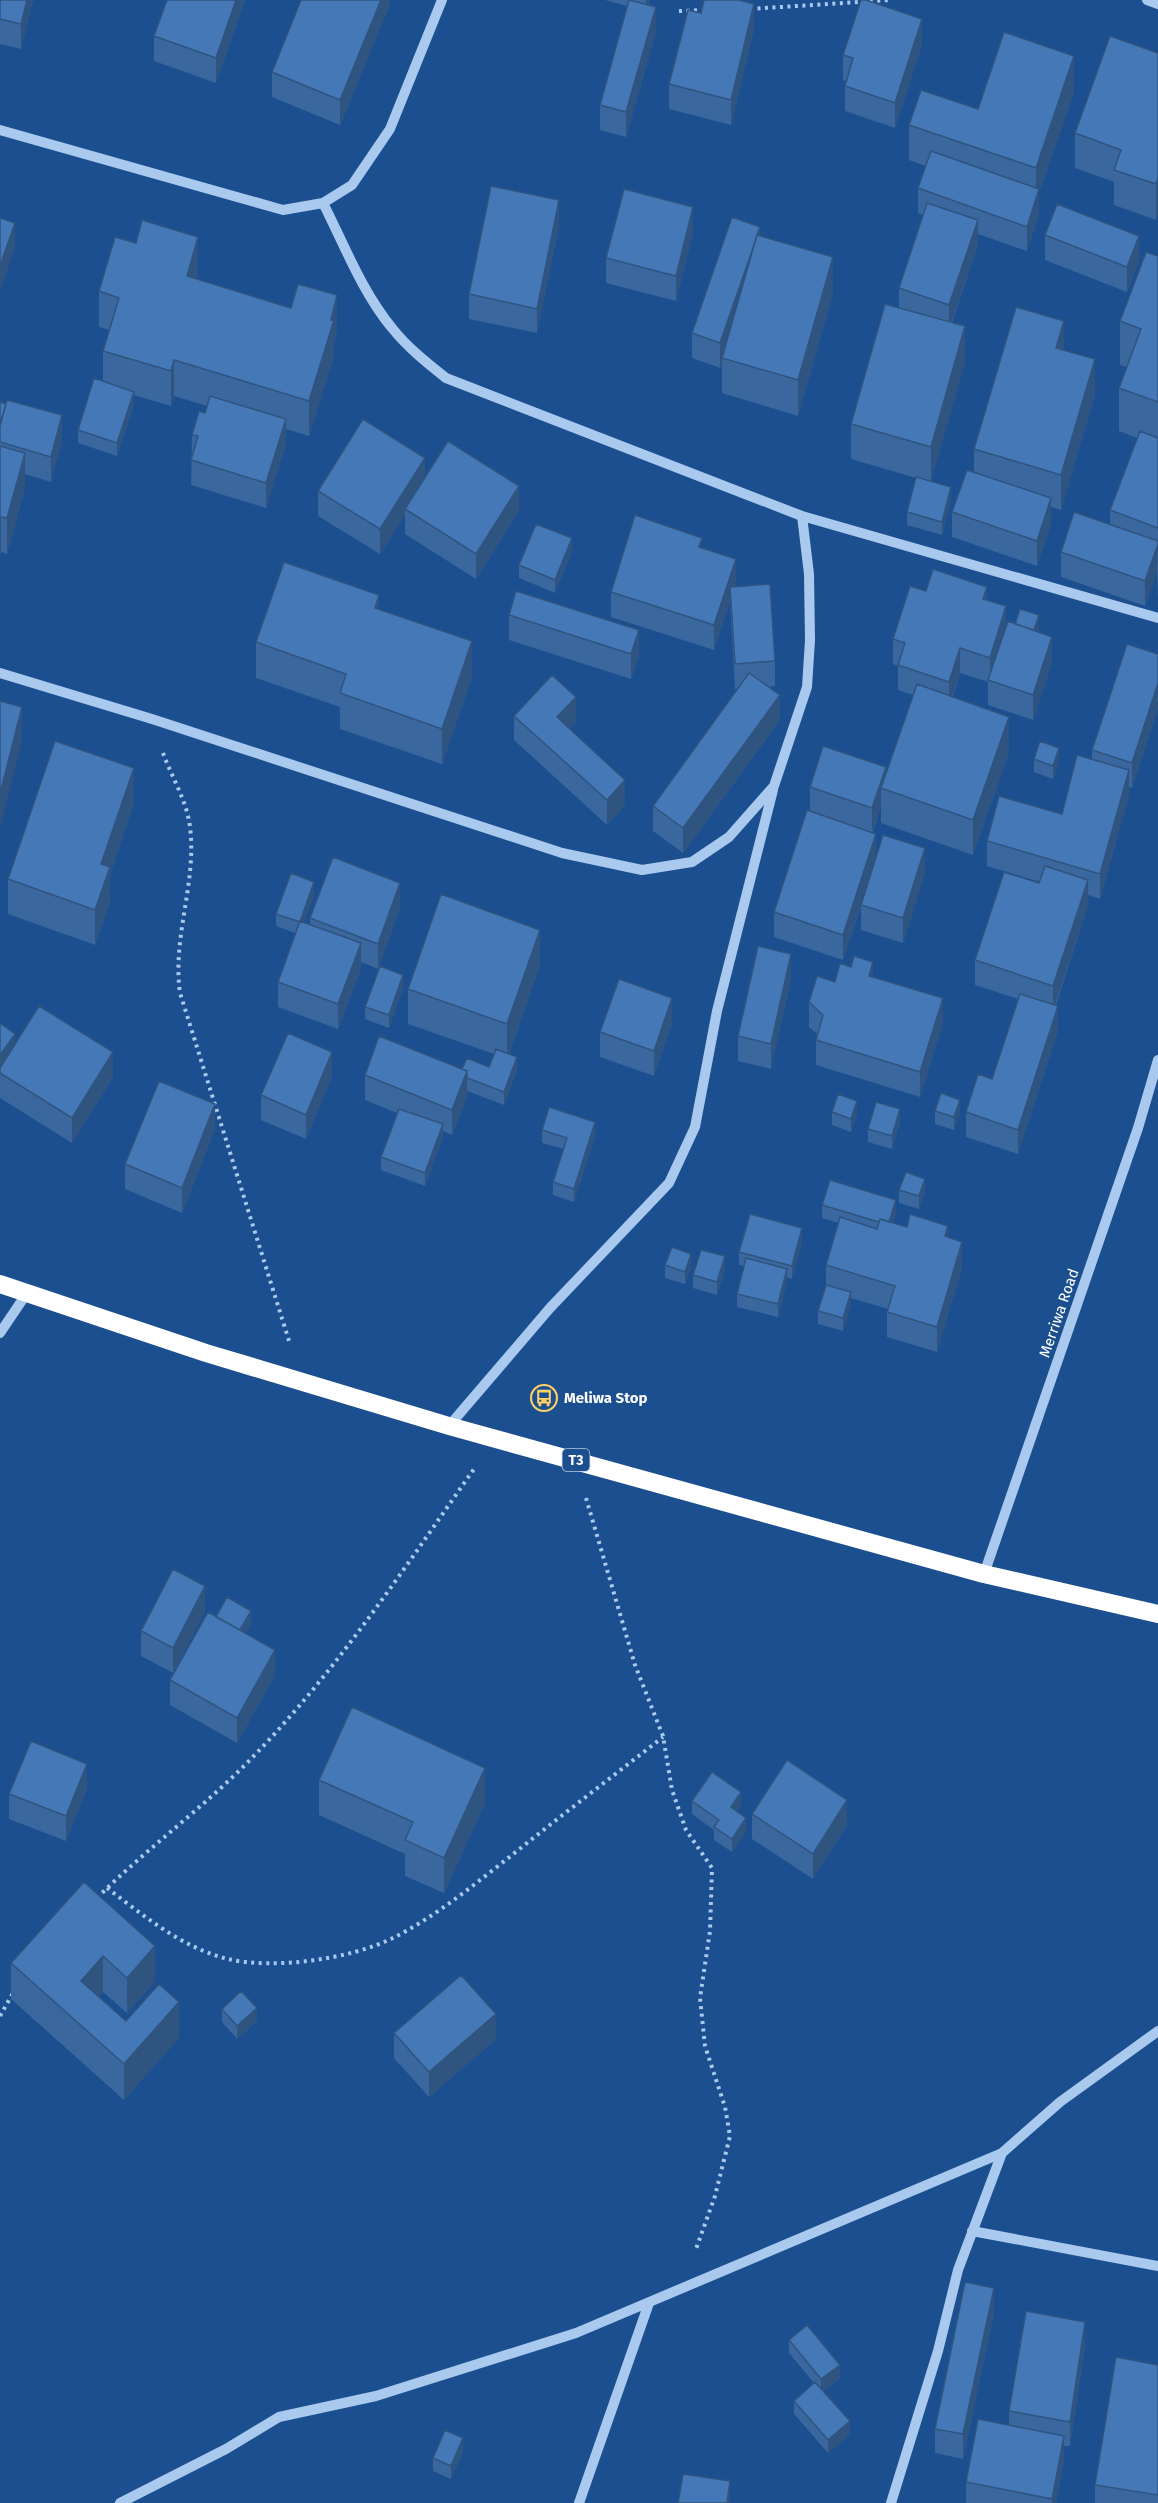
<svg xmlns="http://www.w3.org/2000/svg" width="1158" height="2503" font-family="'Fira Sans',sans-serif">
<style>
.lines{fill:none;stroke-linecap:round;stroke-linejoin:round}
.path{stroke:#a9c9ee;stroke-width:4;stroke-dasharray:3 4.5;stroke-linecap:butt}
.minor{stroke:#a9c9ee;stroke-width:10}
.highway{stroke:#fff;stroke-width:18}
.wall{fill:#3a679d}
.shaded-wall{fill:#305480}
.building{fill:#4478b7;stroke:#305480;stroke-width:1.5}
.labels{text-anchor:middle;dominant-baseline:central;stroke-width:5;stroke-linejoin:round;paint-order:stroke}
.shield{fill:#1b4f8f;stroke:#bbcadd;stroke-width:1.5}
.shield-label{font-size:14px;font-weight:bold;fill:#fff}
.street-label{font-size:15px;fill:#fff;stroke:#1b4f8f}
.poi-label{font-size:15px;font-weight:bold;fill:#fff;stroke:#1b4f8f;text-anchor:start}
</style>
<rect width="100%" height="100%" fill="#1b4f8f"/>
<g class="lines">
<!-- path -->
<path class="path" d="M750 9 890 0
M679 11 707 10
M163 753C172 778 187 801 190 827 197 883 172 937 180 993L290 1344
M586 1498 635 1665 663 1736 672 1790 686 1830 712 1868 710 1931 700 1998 705 2046 725 2107 730 2136 715 2196 696 2249
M107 1888C143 1915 182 1948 228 1959 273 1970 351 1959 393 1938 435 1917 475 1884 512 1855 562 1815 613 1776 663 1737
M97 1898C144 1851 199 1811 246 1764 334 1675 403 1570 474 1469
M0 2016 13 1993"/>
<!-- minor -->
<path class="minor" d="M1147 0 1158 4
M0 130 283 210 323 203 352 185 390 129 442 0
M323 203C344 244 362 292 392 328 407 347 427 363 446 378L802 516 1158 618
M0 673 152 719 562 853 642 870 692 862 729 837 774 786 807 687 810 640 809 574 802 516
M0 1333 27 1293
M449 1426 550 1308 669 1183 695 1127 717 1011 773 790
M984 1574 1138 1128 1158 1060
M972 2231 1158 2266
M120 2503 226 2449 279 2417 376 2396 576 2333 1002 2153
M579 2503 649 2303
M891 2503 938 2351 958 2270 1002 2153 1060 2102 1158 2031"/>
<!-- highway -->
<path class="highway" d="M0 1284 206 1353 449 1426 984 1574 1158 1614"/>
</g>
<!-- wall -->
<path class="wall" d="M0 0H33L21 49 0 44Z
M245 0 216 83 154 61V36Z
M390 0V4L340 125 272 97V72Z
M605 0H650L648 5 656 32 626 137 600 130V105L627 6Z
M754 29 731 125 669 109V84Z
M922 44 895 128 845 111V86L846 81 843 80V55Z
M1158 53V214L1156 220 1114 205V182L1075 168V133Z
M1074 92 1039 193V214L1027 251 978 234V244L952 323 965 362 931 481 951 500 942 535 907 525V512L916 478 851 459V424L899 308V288L923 215 918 213V188L925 166 909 160V125L978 109Z
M559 225 537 333 469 319V294Z
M693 232 676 301 606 283V258Z
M1045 235 1139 261 1127 292 1045 260Z
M760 236 833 293 798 416 722 393V364L720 368 692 358V333Z
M1158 256V599L1157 571 1145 606 1061 577V552L1110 524V510L1137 438 1119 431V388L1127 367 1120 365V321Z
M198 273 196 279 337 330 334 342V356L309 436 286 429V444L266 508 191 485 192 435 205 413 207 406 174 396 171 406 134 395V405L117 456 78 443V430L103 382V351L110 330 99 327V291Z
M1064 350 1095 394 1061 510 1051 507V523L1037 566 952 537V512L974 472V449Z
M0 402 62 440 51 482 25 474V488L7 554 1 552 0 555Z
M425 476 519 511 476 579 405 534V515L380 554 318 516V491Z
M702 548 736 584 735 587 775 661V686L768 687 780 720 683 853 653 831V806L737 689H735L730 601 714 650 611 617V592Z
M572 551 555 593 519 578V565Z
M926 591 987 600 1006 629 1015 624 1039 628 1038 632 1052 662 1033 720 988 705V682L960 673 953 697 1009 752 973 855 881 823V805L873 832 876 857 925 873 903 943 861 930V905L866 891 843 960 774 937V912L810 811V787L886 775 913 695 898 690V666L893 664V639Z
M379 609 472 677 442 764 340 729V707L256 678V642Z
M509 615 639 655 631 679 509 640Z
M1158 654V708L1132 788 1129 787V795L1100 899 1088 895V905L1056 1005 1058 1030 1018 1154 966 1137V1112L992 1079 1018 999 975 985V960L1040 882 987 866V841L1062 814 1092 759V750Z
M514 716 576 722 570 728 625 805 607 825 514 740Z
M1034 759 1059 761 1053 779 1034 772Z
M134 803 110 874V902L95 945 8 914V879Z
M314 895 304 923 310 925V918L400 908 378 969 361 962V968L338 1029 278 1007V982L295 933 276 926V914Z
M540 965 509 1054 517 1070 504 1105 467 1091V1096L452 1135 443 1131V1137L425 1186 381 1170V1157L397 1113 365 1100V1075L462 1069 489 1067 494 1054 408 1024V989Z
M873 977 943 1023 920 1097 816 1065V1040L817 1034 809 1027V1002L835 982Z
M791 979 771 1069 738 1061V1036Z
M403 988 389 1028 365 1019V1007Z
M672 1023 654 1076 600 1057V1032Z
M15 1044 113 1077 72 1143 0 1098V1068Z
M332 1077 306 1139 261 1120V1095Z
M935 1111 960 1113 954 1130 935 1124Z
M832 1112 857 1114 851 1132 832 1125Z
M900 1122 892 1149 868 1142V1129Z
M215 1129 182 1213 125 1189V1164Z
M542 1130 595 1135 574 1202 553 1195V1182L564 1149 542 1143Z
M899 1190 925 1192 919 1209 899 1203Z
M822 1205 896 1213 893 1223 948 1237 962 1267 937 1352 887 1337V1312L888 1309 851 1298V1304L843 1331 818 1324V1311L826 1287V1265L839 1223 822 1218Z
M802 1241 792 1279 787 1277V1281L778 1317 737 1307V1294L744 1266 739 1265V1252Z
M665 1265 691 1267 685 1284 665 1278Z
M725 1269 717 1295 693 1288V1275Z
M205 1611 173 1673 141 1656V1631Z
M216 1617 251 1623 246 1633 275 1675 237 1743 170 1705V1680Z
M319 1780 485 1803 444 1893 405 1876V1854L319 1815Z
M87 1789 66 1841 9 1819V1794Z
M692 1801 741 1805 737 1811 746 1831 732 1852 714 1840V1830L692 1814Z
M752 1814 847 1825 813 1879 752 1839Z
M84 1882 155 1981 127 2013 103 1992 99 1996 126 2021 179 2038 124 2100 11 1999V1963Z
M222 2009 257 2021 237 2039 222 2022Z
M394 2033 496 2039 429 2097 394 2058Z
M994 2313 963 2459 935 2453V2429Z
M789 2340 840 2378 823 2391 850 2434 828 2453 794 2414V2401L814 2383 789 2353Z
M1085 2346 1070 2446H1064V2461L1056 2503H966V2482L1009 2425V2411Z
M1158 2365V2503H1095V2485Z
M463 2451 451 2479 433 2471V2458Z"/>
<!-- shaded-wall -->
<path class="shaded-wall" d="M27 0H33L21 49V24Z
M236 0H245L216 83V58Z
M381 0H390V4L340 125V100Z
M646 0H650L646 12Z
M754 4V29L731 125V100Z
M656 7V32L626 137V112Z
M922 19V44L895 128V103Z
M1074 56V92L1039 193V214L1027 251V227L1036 199V168Z
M1158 178V214L1156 220V184Z
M559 200V225L537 333V309Z
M693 207V232L676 301V276Z
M978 220V244L949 330V305Z
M15 223V248L0 291V266Z
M760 227V252L722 358V364L720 368V343Z
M1139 236V261L1127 292V267Z
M198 237V273L187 311V276Z
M833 257V293L798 416V380Z
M337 295V330L334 342V356L309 436V401Z
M1064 321V356L1056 348Z
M965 326V362L931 482V447Z
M1095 359V394L1061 510V475Z
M174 360V396L171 406V371Z
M134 392V405L117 456V443Z
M62 415V440L51 482V457Z
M286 419V444L266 508V483Z
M25 453V488L7 554V518Z
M425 458V483L405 509V515L380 554V529Z
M519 486V511L476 579V554Z
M951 487V500L942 535V522Z
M1051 498V523L1037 566V541Z
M1 517V552L0 555V520Z
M572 538V551L555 593V580Z
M1158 544 1157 571 1145 606V581Z
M736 559V584L731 599 730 587V601L714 650V625Z
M987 587V612L983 599Z
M379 595V630L375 608Z
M1006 606V631L990 680V658Z
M1039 615V628L1033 646V633Z
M639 630V655L631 679V654Z
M1052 637V662L1033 720V695Z
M472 641V677L442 764V729Z
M960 648V673L949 707V682Z
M1158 683V708L1132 788V763Z
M780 695V720L683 853V828Z
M576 697V722L557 741V717Z
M22 707V742L0 829V794Z
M1009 717V752L973 855V820Z
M1059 748V761L1053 779V766Z
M886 767V789L881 788V805L872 833V808Z
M134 768V803L110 874V902L95 945V910L101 864Z
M1129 770V795L1100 899V874Z
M625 780V805L607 825V800Z
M876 834V859L843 960V935Z
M925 848V873L903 943V918Z
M1088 880V905L1053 1011V986Z
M314 882V895L300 935V922Z
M400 883V908L378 969V944Z
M540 930V965L507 1059V1024Z
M361 943V968L338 1029V1004Z
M791 954V979L771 1069V1044Z
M873 962V987L869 976Z
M403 975V988L389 1028V1015Z
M672 998V1023L654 1076V1051Z
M943 998V1023L920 1097V1072Z
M1058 1006V1030L1018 1154V1130Z
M15 1034V1047L0 1068V1055Z
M113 1052V1077L72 1143V1118Z
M332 1052V1077L306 1139V1115Z
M517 1057V1070L504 1105V1092Z
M467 1071V1096L452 1135V1110Z
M960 1100V1113L954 1130V1117Z
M857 1101V1114L851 1132V1119Z
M215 1104V1129L182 1213V1188Z
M900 1109V1122L892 1149V1136Z
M595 1122V1135L574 1202V1189Z
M443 1124V1137L425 1186V1173Z
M925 1179V1192L919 1209V1196Z
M896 1200V1213L888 1238V1226Z
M948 1226V1251L945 1236Z
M802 1228V1241L792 1279V1266Z
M962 1242V1267L937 1352V1327Z
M691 1254V1267L685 1284V1272Z
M725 1256V1269L717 1295V1282Z
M787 1269V1281L778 1317V1304Z
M851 1292V1304L843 1331V1318Z
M205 1586V1611L173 1673V1648Z
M251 1611V1623L240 1645V1632Z
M275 1650V1675L237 1743V1718Z
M87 1764V1789L66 1841V1816Z
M485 1768V1803L444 1893V1858Z
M741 1792V1805L731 1819V1807Z
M847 1800V1825L813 1879V1854Z
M746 1818V1831L732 1852V1839Z
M155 1946V1981L127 2013V1978Z
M103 1956V1992L81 2016V1981Z
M179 2002V2038L124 2100V2064Z
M257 2008V2021L237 2039V2026Z
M496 2014V2039L429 2097V2072Z
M994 2288V2313L963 2459V2434Z
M1085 2322V2346L1070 2446V2422Z
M840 2365V2378L821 2392V2379Z
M850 2421V2434L828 2453V2440Z
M1064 2436V2461L1056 2503H1052V2499Z
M463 2438V2451L451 2479V2466Z
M730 2481V2503H727Z"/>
<!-- building -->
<path class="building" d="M0 0H27L21 24 0 19Z
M167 0H236L216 58 154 36Z
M301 0H381L340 100 272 72Z
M629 0 656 7 626 112 600 105Z
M704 0H739L754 4 731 100 669 84 688 10 701 13Z
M861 0H866L922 19 895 103 845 86 853 58 843 55Z
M1004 32 1074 56 1036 168 909 125 921 90 978 109Z
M1110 36 1158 53V178L1156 184 1114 170 1121 150 1075 133Z
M931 151 1039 189 1027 227 918 188Z
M491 186 559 200 537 309 469 294Z
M624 189 693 207 676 276 606 258Z
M927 203 978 220 949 305 899 288Z
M1057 204 1139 236 1127 267 1045 235Z
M732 217 760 227 757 235 752 251 720 343 692 333Z
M0 218 15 223 0 266Z
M142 220 198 237 187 276 291 308 298 284 337 295 331 320H334L309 401 174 360 171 371 103 351 119 298 99 291 115 237 136 243Z
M757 235 833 257 798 380 722 358Z
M1146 252 1158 256V402L1119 388 1141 329 1120 321Z
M885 304 965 326 931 447 851 424Z
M1016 307 1064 321 1056 348 1095 359 1061 475 974 449Z
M94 378 134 392 117 443 78 430Z
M210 396 286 419 266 483 191 460 198 436 192 435 199 411 205 413Z
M7 400 62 415 51 457 0 442V426Z
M0 402 6 404 0 424Z
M363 419 425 458 380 529 318 491Z
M1140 431 1158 438V528L1110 510Z
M448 441 519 486 476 554 405 509Z
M0 446 25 453 7 518 1 517 0 520Z
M967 470 1051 498 1037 541 952 512Z
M916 477 951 487 942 522 907 512Z
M1074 512 1158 541V544L1145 581 1061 552Z
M635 515 702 538 699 547 736 559 714 625 611 592Z
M536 524 572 538 555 580 519 565Z
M284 562 379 595 375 608 472 641 442 729 340 693 346 674 256 642Z
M933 569 987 587 983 599 1006 606 990 658 960 648 949 682 898 665 905 643 893 639 910 586 926 591Z
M770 584 775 661 735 664 730 587Z
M516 591 639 630 631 654 509 615Z
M1020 609 1039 615 1034 630 1015 624Z
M1008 621 1052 637 1033 695 988 680Z
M1127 644 1158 654V683L1132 763 1092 750Z
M749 673 780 695 683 828 653 806Z
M552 675 576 697 557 717 625 780 607 800 514 716Z
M917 684 1009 717 973 820 881 788Z
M0 701 22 707 0 794Z
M55 741 134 768 101 864 110 867 95 910 8 879Z
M1040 741 1059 748 1053 766 1034 759Z
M823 746 886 767 872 808 810 787Z
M1077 755 1129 770 1100 874 987 841 999 796 1062 814Z
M807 810 876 834 843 935 774 912Z
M883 835 925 848 903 918 861 905Z
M333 857 400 883 378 944 310 918Z
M1045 866 1088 880 1053 986 975 960 1004 872 1039 883Z
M291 873 314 882 300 922 276 914Z
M441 894 540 930 507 1024 408 989Z
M300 921 361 943 338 1004 278 982Z
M758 946 791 954 771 1044 738 1036Z
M854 956 873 962 869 976 943 998 920 1072 816 1040 823 1015 809 1002 817 976 835 982 840 963 851 967Z
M380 966 403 975 389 1015 365 1007Z
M619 979 672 998 654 1051 600 1032Z
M1020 994 1058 1006 1018 1130 966 1112 978 1074 992 1079Z
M39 1006 113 1052 72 1118 0 1073V1068Z
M0 1023 15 1034 0 1055Z
M288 1033 332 1052 306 1115 261 1095Z
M379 1036 467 1071 452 1110 365 1075Z
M496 1049 517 1057 504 1092 467 1078V1071L462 1069 467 1058 489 1067Z
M159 1081 215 1104 182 1188 125 1164Z
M941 1093 960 1100 954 1117 935 1111Z
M838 1094 857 1101 851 1119 832 1112Z
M876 1102 900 1109 892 1136 868 1129Z
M549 1107 595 1122 574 1189 553 1182 567 1138 542 1130Z
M399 1109 443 1124 425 1173 381 1157Z
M906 1172 925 1179 919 1196 899 1190Z
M830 1180 896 1200 889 1222 880 1219 879 1222 822 1205Z
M750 1214 802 1228 792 1266 739 1252Z
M910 1214 948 1226 945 1236 962 1242 937 1327 887 1312 895 1286 826 1265 840 1217 877 1229 880 1219 907 1227Z
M672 1247 691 1254 685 1272 665 1265Z
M701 1250 725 1256 717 1282 693 1275Z
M746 1258 787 1269 778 1304 737 1294Z
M826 1285 851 1292 843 1318 818 1311Z
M173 1569 205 1586 173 1648 141 1631Z
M227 1597 251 1611 240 1630 216 1617Z
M208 1612 275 1650 237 1718 170 1680Z
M352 1707 485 1768 444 1858 405 1840 413 1822 319 1780Z
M31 1741 87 1764 66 1816 9 1794Z
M787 1760 847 1800 813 1854 752 1814Z
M712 1772 741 1792 731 1807 746 1818 732 1839 714 1827 719 1820 692 1801Z
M84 1882 155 1946 127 1978 103 1956 81 1981 126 2021 159 1984 179 2002 124 2064 11 1963Z
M461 1975 496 2014 429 2072 394 2033Z
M241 1991 257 2008 237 2026 222 2009Z
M965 2282 994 2288 963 2434 935 2429Z
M1026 2311 1085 2322 1070 2422 1009 2411Z
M807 2325 840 2365 821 2379 789 2340Z
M1116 2357 1158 2365V2495L1095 2485Z
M815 2382 850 2421 828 2440 794 2401Z
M978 2419 1064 2436 1052 2499 966 2482Z
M445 2430 463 2438 451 2466 433 2458Z
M683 2474 730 2481 727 2503H678Z"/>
<!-- icons -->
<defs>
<symbol id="bus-ring" viewBox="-11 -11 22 22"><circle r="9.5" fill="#1b4f8f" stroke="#ffd166" stroke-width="1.5"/><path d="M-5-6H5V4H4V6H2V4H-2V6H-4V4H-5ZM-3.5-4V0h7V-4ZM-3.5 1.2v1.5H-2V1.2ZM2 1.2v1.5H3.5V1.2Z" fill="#ffd166"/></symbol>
</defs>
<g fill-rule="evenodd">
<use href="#bus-ring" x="529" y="1383" width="30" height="30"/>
</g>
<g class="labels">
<!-- shield labels -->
<rect class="shield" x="562.5" y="1449" width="27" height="22" rx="4.5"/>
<g class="shield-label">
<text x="576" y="1460">T3</text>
</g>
<!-- street labels -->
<g class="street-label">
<text transform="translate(1059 1313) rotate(-71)">Merriwa Road</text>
</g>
<!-- poi labels -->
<g class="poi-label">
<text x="564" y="1398">Meliwa Stop</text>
</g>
</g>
</svg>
